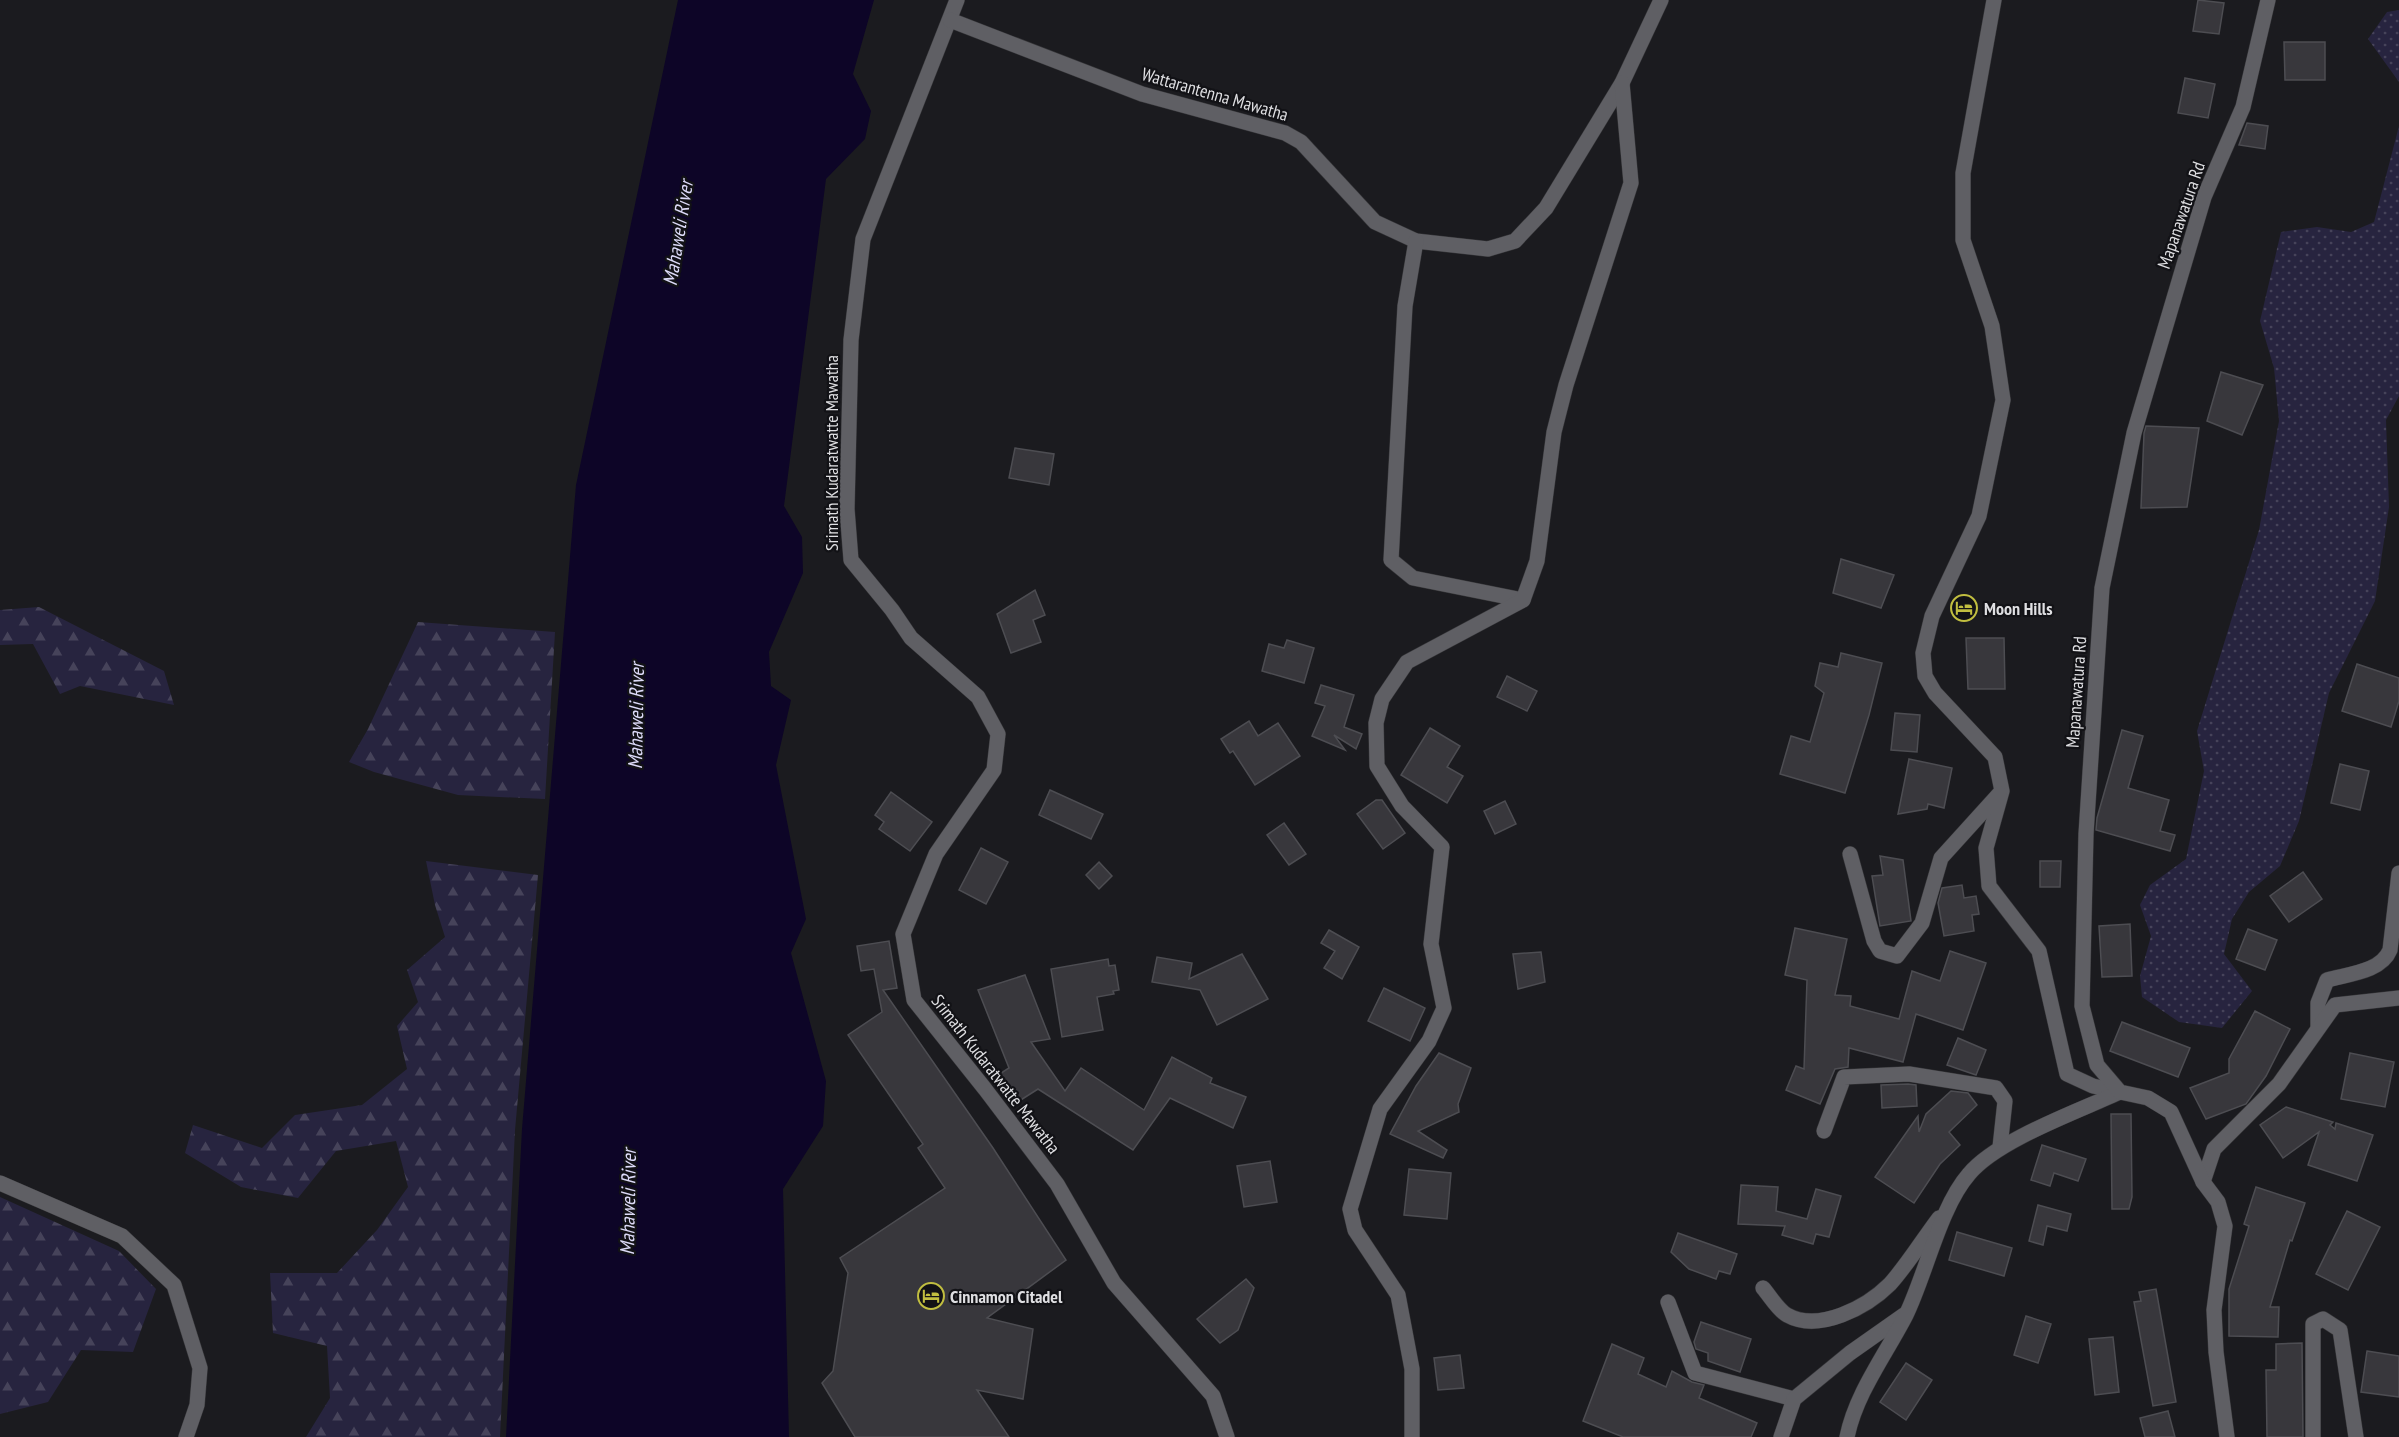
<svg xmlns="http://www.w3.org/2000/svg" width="2399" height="1437" font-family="'PT Sans Narrow',sans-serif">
  <defs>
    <pattern id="grass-dots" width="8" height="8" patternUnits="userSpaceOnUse" patternTransform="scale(1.5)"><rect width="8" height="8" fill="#27243f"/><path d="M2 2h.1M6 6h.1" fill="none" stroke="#46435a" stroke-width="1.8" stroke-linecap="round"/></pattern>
    <pattern id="forest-firs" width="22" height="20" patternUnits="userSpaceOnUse" patternTransform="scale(1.5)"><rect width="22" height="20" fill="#27243f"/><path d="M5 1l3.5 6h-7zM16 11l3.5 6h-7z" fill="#46435a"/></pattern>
  </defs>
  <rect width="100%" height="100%" fill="#1b1b1f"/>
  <g fill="url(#grass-dots)">
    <path d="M2399,10V82L2368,39L2387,12Z"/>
    <path d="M2399,126V396L2386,420L2389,507L2375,601L2329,693L2299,821L2280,866L2249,892L2232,919L2224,954L2252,991L2222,1028L2179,1022L2142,997L2140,976L2151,936L2140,905L2150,885L2186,859L2204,771L2197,731L2259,530L2279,421L2274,368L2260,321L2281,232L2317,227L2351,232L2374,222Z"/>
  </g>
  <g fill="url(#forest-firs)">
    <path d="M39,607L164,671L174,705L80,686L60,694L33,644L0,645V610Z"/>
    <path d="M418,622L555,632L545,799L458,795L374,772L349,762L368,729Z"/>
    <path d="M426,861L538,875L515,1130L500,1437H306L330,1398L327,1346L273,1333L270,1273H337L377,1230L408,1187L396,1141L336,1151L298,1198L241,1187L185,1153L193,1125L262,1148L295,1115L362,1105L407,1069L397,1026L418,1002L407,970L445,937L435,905Z"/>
    <path d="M0,1197L119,1251L156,1289L133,1352L81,1350L48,1402L0,1414Z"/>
  </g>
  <path fill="#0d0527" d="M678,0H874L853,74L871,111L865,139L826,179L784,506L802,537L803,573L769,652L771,686L791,700L776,765L806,919L791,953L826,1081L823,1126L783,1189L789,1437H506L522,1129L576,485Z"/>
  <g fill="#38373c" stroke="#4d4d52" stroke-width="1.5">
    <path d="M2198,0L2224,3L2219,34L2193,31Z"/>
    <path d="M2284,42H2325V80H2285Z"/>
    <path d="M2185,78L2215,84L2208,118L2178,113Z"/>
    <path d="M2247,123L2268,126L2265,149L2239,145Z"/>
    <path d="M2221,372L2263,385L2242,435L2207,421Z"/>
    <path d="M2146,426L2199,428L2187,507L2141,508L2144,433Z"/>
    <path d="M1015,448L1054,454L1049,485L1009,478Z"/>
    <path d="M1841,559L1894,575L1881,608L1833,593Z"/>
    <path d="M1035,590L1045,615L1033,620L1041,642L1011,653L997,614Z"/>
    <path d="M1966,638H2004L2005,689H1968Z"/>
    <path d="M1287,640L1314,648L1304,683L1262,671L1269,644L1284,648Z"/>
    <path d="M1841,653L1882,663L1869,715L1845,793L1780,774L1791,736L1810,742L1824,693L1815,686L1820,663L1838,667Z"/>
    <path d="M2357,664L2399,678V701L2391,727L2342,711Z"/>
    <path d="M1507,676L1537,691L1527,711L1497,697Z"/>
    <path d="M1321,685L1354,695L1344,727L1362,734L1356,749L1334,735L1345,750L1312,736L1325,706L1315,703Z"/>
    <path d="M1895,713L1920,715L1917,752L1891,750Z"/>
    <path d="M1249,721L1258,736L1278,723L1300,756L1255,785L1233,751L1230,753L1221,739Z"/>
    <path d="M1430,728L1460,746L1447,767L1463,776L1447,803L1401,775Z"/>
    <path d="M2122,730L2143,736L2128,788L2169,800L2160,831L2175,835L2170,851L2096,830L2097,818Z"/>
    <path d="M1909,759L1952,768L1944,808L1928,804L1927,809L1898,814Z"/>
    <path d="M2340,764L2369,771L2360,810L2331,803Z"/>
    <path d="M1050,790L1103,814L1091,839L1039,815Z"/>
    <path d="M891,792L932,822L910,851L879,829L884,822L875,815Z"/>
    <path d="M1376,800H1382L1405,833L1383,849L1357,814Z"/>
    <path d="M1505,801L1516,824L1495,834L1484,811Z"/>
    <path d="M1284,823L1306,854L1289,865L1267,835Z"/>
    <path d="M981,848L1008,862L986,904L959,890Z"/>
    <path d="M1880,856L1903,860L1911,921L1880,926L1872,876L1883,875Z"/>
    <path d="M2040,861H2061L2060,887H2040Z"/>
    <path d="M1099,862L1112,876L1099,889L1086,875Z"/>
    <path d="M2303,872L2322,899L2289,922L2270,896Z"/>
    <path d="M1962,885L1964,898L1976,896L1979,914L1972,915L1974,931L1944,936L1938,903L1942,888Z"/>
    <path d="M2130,924L2132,976L2102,977L2099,926Z"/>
    <path d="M1795,928L1847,939L1835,995L1851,996L1850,1006L1899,1019L1912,971L1940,981L1950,951L1986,963L1963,1030L1916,1014L1903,1062L1849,1048L1848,1067L1835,1069L1820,1104L1786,1090L1796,1066L1804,1069L1807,980L1785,975Z"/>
    <path d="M2248,929L2277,940L2265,970L2236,959Z"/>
    <path d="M1329,930L1359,947L1342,979L1324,968L1335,951L1321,943Z"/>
    <path d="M889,941L897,988L883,990L993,1148L1066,1260L987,1318L1033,1329L1023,1399L977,1390L1009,1437H855L822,1383L833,1371L848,1273L840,1258L945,1188L918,1148L923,1144L848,1035L882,1012L874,969L861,971L857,946Z"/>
    <path d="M1541,952L1545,982L1518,989L1513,954Z"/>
    <path d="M1242,954L1268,999L1217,1025L1200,990L1152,982L1157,957L1192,963L1189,979Z"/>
    <path d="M1108,959L1109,966L1115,965L1119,990L1113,991L1114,994L1097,997L1103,1030L1062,1037L1051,969Z"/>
    <path d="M1025,975L1050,1039L1031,1042L1065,1091L1081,1068L1144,1110L1172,1057L1212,1078L1210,1083L1246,1097L1233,1128L1170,1098L1133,1150L1038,1089L1016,1103L998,1075L1009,1068L978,990Z"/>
    <path d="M1384,988L1425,1008L1410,1041L1368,1021Z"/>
    <path d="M2255,1011L2290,1029L2266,1076L2246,1104L2206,1119L2190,1088L2229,1073V1059Z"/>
    <path d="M2122,1022L2190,1048L2178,1077L2110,1051Z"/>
    <path d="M1958,1038L1986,1050L1976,1075L1947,1065Z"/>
    <path d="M1439,1053L1471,1068L1458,1104L1459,1112L1418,1131L1447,1150L1443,1158L1390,1134L1416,1086Z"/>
    <path d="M2350,1053L2394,1062L2385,1107L2341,1099Z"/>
    <path d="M1908,1084L1916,1085L1917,1106L1882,1108L1881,1085Z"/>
    <path d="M1951,1091L1968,1093L1977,1105L1949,1132L1960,1145L1940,1164L1914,1203L1875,1177L1918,1116L1919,1132L1926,1114Z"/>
    <path d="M2286,1107L2333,1122L2330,1125L2335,1129L2336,1123L2373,1135L2357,1181L2308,1165L2319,1132L2283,1158L2260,1125Z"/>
    <path d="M2111,1114H2131L2132,1197L2129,1209H2112Z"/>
    <path d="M2042,1145L2086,1159L2078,1181L2054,1173L2050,1186L2031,1180Z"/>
    <path d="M1270,1161L1277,1202L1244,1207L1237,1166Z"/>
    <path d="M1409,1169L1451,1173L1447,1219L1404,1215Z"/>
    <path d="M1741,1185L1778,1187L1776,1211L1807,1219L1816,1189L1841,1196L1829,1237L1816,1234L1813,1244L1782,1235L1785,1226L1738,1224Z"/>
    <path d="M2256,1187L2305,1203L2292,1241L2290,1240L2270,1307H2279L2278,1337L2229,1336V1289L2249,1226L2244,1224Z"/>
    <path d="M2038,1205L2071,1214L2067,1231L2047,1226L2043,1245L2029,1241Z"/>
    <path d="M2347,1211L2380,1227L2348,1290L2316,1274Z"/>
    <path d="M1957,1232L2012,1248L2004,1276L1949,1260Z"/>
    <path d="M1678,1233L1737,1254L1730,1274L1719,1271L1716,1279L1689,1269L1671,1252Z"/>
    <path d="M1246,1279L1254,1288L1238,1330L1220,1343L1197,1319Z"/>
    <path d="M2156,1289L2176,1402L2153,1406L2134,1302L2141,1301L2139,1292Z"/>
    <path d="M2026,1316L2051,1324L2038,1363L2014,1355Z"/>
    <path d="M1701,1322L1751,1339L1740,1372L1708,1361V1353L1696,1349L1694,1342Z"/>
    <path d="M2113,1337L2119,1392L2095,1395L2089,1339Z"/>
    <path d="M2302,1343L2303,1437H2267L2266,1370H2276V1344Z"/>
    <path d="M1612,1344L1644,1358L1638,1374L1666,1387L1672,1371L1692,1382L1704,1385L1699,1398L1757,1423L1751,1437H1623L1583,1421Z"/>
    <path d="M2367,1351L2399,1356V1397L2361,1392Z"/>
    <path d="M1460,1355L1464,1388L1438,1390L1434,1358Z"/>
    <path d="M1906,1363L1932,1380L1906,1420L1880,1402Z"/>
    <path d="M2168,1411L2175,1437H2145L2140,1418Z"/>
  </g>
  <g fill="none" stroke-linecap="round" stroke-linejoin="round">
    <defs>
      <g id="minor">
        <path d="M957,0L863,239L851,340L847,509L851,560L892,610L911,638L978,697L998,734L994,770L936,854L903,934L914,1000L985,1089L1057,1184L1114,1283L1213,1396L1227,1437"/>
        <path d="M1994,0L1963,173V240L1992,326L2003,400L1979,516L1932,616L1923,653L1925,676L1935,693L1995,757L2002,791L1986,848L1989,886L2039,951L2067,1074L2093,1086L2120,1092"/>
        <path d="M950,20L1142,94L1285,133L1301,142L1375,222L1416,241L1488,249L1515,241L1546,208L1622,83L1661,0"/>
        <path d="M1416,241L1405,306L1391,560L1413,578L1523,600"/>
        <path d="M1850,854L1874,941L1880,951L1897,956L1922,923L1941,858L1999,794"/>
        <path d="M2318,1026V1003L2327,980C2348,974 2381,972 2390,950L2399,873"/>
        <path d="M1824,1131L1844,1077L1909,1074L1996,1088L2005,1101L2000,1147"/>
        <path d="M2203,1182L2214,1149L2279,1084L2335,1005L2399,998"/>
        <path d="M0,1183L122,1236L174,1285L200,1368L197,1405L186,1437"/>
        <path d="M1763,1288C1770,1296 1778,1310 1787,1315C1819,1333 1867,1307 1890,1284C1908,1264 1923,1239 1939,1218"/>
        <path d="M1668,1302L1695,1373L1794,1399"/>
        <path d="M1412,1437V1369L1398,1295L1355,1230L1350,1209L1380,1109L1429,1041L1444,1008L1431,944L1442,847L1402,806L1377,766L1376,723L1382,699L1407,662L1523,600L1537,561L1554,432L1566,385L1631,183L1622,83"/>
        <path d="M1781,1437L1794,1399L1850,1353L1904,1315"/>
        <path d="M1847,1437C1856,1393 1886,1354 1906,1315C1926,1274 1940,1207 1969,1174C1997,1140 2079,1111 2120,1092"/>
        <path d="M2227,1437L2216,1352L2214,1310L2225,1226L2218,1202L2203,1182L2171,1112L2148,1098L2120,1092L2097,1065L2082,1006L2086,834L2102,588L2134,433L2204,197L2243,107L2268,0"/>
        <path d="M2313,1437V1324L2323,1319L2340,1330L2356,1437"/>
      </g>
    </defs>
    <use href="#minor" stroke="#363639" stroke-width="16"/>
    <use href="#minor" stroke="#5f5f64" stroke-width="15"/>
  </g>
  <defs>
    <symbol id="hotel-ring" viewBox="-11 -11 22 22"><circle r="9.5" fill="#121216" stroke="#c1be40" stroke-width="1.5"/><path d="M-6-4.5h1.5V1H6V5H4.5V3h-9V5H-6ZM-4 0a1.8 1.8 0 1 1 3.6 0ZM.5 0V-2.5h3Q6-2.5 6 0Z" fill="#c1be40"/></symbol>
  </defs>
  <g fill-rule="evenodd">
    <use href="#hotel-ring" x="1949" y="593" width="30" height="30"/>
    <use href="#hotel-ring" x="916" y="1281" width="30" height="30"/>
  </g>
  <g text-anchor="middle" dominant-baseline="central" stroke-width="4.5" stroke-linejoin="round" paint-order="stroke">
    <g font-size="18" fill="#dfdfe2" stroke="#121216">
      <text transform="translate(1215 94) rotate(16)">Wattarantenna Mawatha</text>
      <text transform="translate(2181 215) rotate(-71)">Mapanawatura Rd</text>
      <text transform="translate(831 453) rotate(-90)">Srimath Kudaratwatte Mawatha</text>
      <text transform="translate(2076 692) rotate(-86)">Mapanawatura Rd</text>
      <text transform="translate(996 1074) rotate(52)">Srimath Kudaratwatte Mawatha</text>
    </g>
    <g font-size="18" font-weight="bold" fill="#dfdfe2" stroke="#121216" text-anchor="start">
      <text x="1984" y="608">Moon Hills</text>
      <text x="950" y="1296">Cinnamon Citadel</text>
    </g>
    <g font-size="20" font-style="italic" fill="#dcdaf7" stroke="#121216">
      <text transform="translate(678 233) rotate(-81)">Mahaweli River</text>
      <text transform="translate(636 716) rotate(-89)">Mahaweli River</text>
      <text transform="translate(628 1202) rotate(-89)">Mahaweli River</text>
    </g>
  </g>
</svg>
